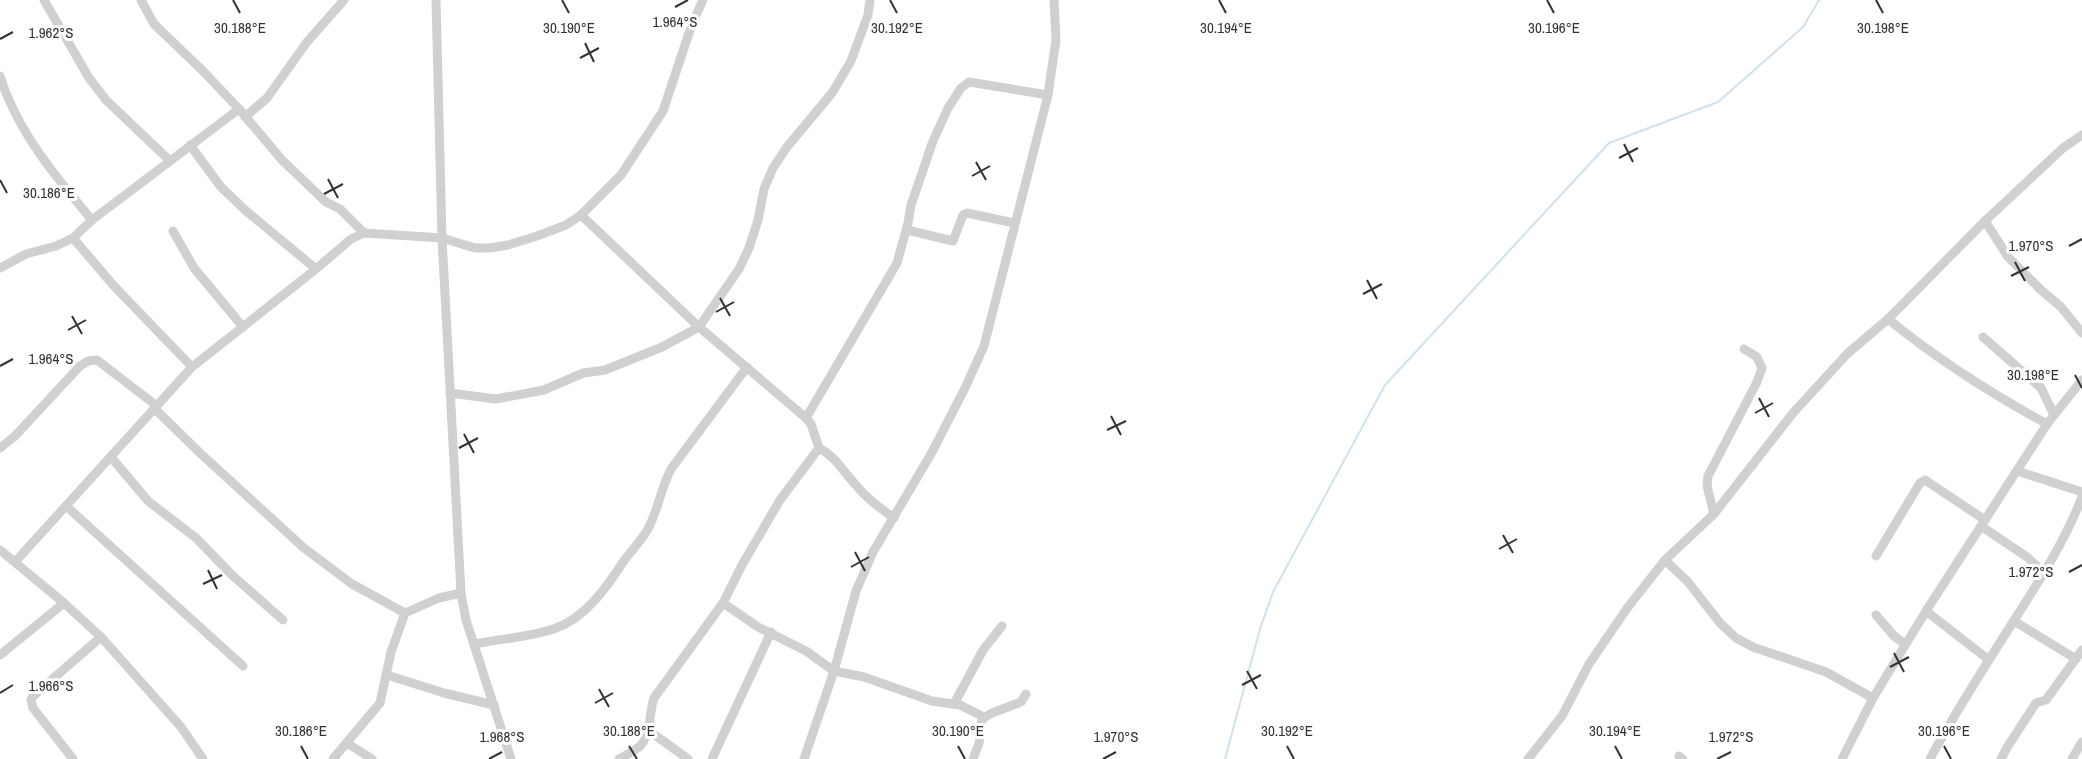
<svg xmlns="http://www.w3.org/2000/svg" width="2082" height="759" font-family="'Archivo Narrow',sans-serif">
  <rect width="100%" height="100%" fill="#fff"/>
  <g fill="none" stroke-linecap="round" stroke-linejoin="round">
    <path stroke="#cfe2ee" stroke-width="2" d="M1225,759L1260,629L1273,592L1385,385L1609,143L1718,102L1803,27L1819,0"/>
    <g stroke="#d0d0d0" stroke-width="9">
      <path d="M44,0L89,78L106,100L169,160"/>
      <path d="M141,0L154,24L203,71L239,109L282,160L326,202L340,209L364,233"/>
      <path d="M436,0L442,238L461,593L466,620L511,759"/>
      <path d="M0,76C17,131 55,176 92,220"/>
      <path d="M245,117L267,98L307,42L344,0"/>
      <path d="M190,145L221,187L245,210L316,269"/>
      <path d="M581,215L699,327L806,418L811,424L819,448C835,456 843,471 855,484C866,498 880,508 894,518"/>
      <path d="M1985,221L2008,257L2040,289L2061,307L2082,333"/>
      <path d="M907,230L953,241L963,215L967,213L1014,223"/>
      <path d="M173,231L194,268L243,327"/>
      <path d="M73,238L114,286L192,367"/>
      <path d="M0,268L26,254L56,246L73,238L92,220L239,109"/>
      <path d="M1888,319C1937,359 1992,394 2047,424"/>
      <path d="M1983,337L2041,388L2054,415"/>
      <path d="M450,393L496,399L544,390L583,373L605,370L662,347L699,327L739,269L749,248L758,220L764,189L773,168L787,147L832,93L851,61L868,15L870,0"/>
      <path d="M155,409L201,454L304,548L352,584L405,613"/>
      <path d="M806,418L897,263L908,223L911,205L933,141L948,108L961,88L969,82L1048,95"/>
      <path d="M0,448L15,436L80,366L88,361L97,360L157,406"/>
      <path d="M111,457L148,501L196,538L232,575L283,620"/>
      <path d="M2017,471L2082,492"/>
      <path d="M66,506L243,666"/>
      <path d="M1714,514L1707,486L1708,476L1757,382L1762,368L1757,357L1744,349"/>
      <path d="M1981,526L2027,557L2044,573"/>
      <path d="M0,550L64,603L101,637L181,727L203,759"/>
      <path d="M1876,556L1920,483L1925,480L1985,520"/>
      <path d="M1665,560L1688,582L1720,623L1736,638L1753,647L1826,672L1873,698"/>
      <path d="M15,562L192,367L316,269L351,239L364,233L442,238L475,248H490L508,245L537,236L566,225L581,215L621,175L663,111L692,24L703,0"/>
      <path d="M723,603L758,627L806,651L834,671L864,677L932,701L960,705L984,717"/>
      <path d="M1926,611L1989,660"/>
      <path d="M1876,615L1894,636L1905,644"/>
      <path d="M2014,621L2076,659"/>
      <path d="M474,644C499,639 532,637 556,628C585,618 607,587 623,562C631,551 641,541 648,529C658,510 661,488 671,469L747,367"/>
      <path d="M0,655L64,603"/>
      <path d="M387,675L444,693L494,705"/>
      <path d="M954,704L983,650L1002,626"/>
      <path d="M648,730L688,759"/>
      <path d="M347,743L372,759"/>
      <path d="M1679,756L1683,759"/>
      <path d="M73,759L33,708L31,700L33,696L101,637"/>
      <path d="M333,759L380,703L391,652L405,613L439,598L461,593"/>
      <path d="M619,759C626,755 635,751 640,746C651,735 649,712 654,698L723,603L742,565L780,500L819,448"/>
      <path d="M712,759L771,632"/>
      <path d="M804,759L834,671L856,591L873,552L931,454L965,388L984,346L1048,95L1056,40L1054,0"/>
      <path d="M973,759L979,743L982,719L992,713L1021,702L1026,694"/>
      <path d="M1528,759L1562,716L1589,664L1628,607L1665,560L1714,514L1793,413L1847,354L1888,319L1985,221L2063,148L2082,135"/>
      <path d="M1842,759L1873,698L1926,611L2047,424L2082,380"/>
      <path d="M1930,759C1953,716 1980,674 2006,633C2034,589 2063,546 2082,497"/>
      <path d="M2001,759L2008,746L2036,703L2046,700L2082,650"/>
      <path d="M2072,759L2082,742"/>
    </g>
  </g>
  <path fill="none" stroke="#333" stroke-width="2" d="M233,0L240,13M562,0L569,13M890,0L897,13M1219,0L1226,13M1547,0L1554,13M1876,0L1883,13M675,7L688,0M0,39L13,32M585,43L594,62M580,58L599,48M1624,144L1633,162M1619,158L1638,148M976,162L986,180M972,176L990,166M328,179L338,198M0,180L7,193M324,194L343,184M2069,246L2082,239M2015,262L2025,281M2011,276L2029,267M1367,280L1377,299M1363,294L1382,284M720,298L730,316M716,312L734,302M72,316L82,334M68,330L86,320M0,366L13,359M2075,375L2082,388M1759,398L1769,417M1755,413L1773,403M1111,416L1121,435M1107,430L1126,421M464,434L474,453M459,448L478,438M1503,535L1513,553M1499,549L1517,539M855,552L865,571M851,567L869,557M208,570L217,589M2069,572L2082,565M203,584L222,575M1894,653L1904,672M1890,667L1909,657M1247,671L1257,689M1242,685L1261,675M599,689L609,707M0,693L13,685M595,703L613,693M301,746L308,759M629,746L637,759M958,746L965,759M1287,746L1294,759M1615,746L1622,759M1944,746L1951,759M489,759L502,752M1103,759L1116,752M1717,759L1731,752"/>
  <g font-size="15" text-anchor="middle" fill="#333" stroke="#fff" stroke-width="6" stroke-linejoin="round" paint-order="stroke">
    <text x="675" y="27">1.964°S</text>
    <text x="240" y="33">30.188°E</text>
    <text x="569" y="33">30.190°E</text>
    <text x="897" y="33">30.192°E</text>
    <text x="1226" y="33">30.194°E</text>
    <text x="1554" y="33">30.196°E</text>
    <text x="1883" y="33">30.198°E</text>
    <text x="51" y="38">1.962°S</text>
    <text x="49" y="198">30.186°E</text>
    <text x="2031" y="251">1.970°S</text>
    <text x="51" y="364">1.964°S</text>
    <text x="2033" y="380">30.198°E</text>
    <text x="2031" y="577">1.972°S</text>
    <text x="51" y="691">1.966°S</text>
    <text x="301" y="736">30.186°E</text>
    <text x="629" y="736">30.188°E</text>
    <text x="958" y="736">30.190°E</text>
    <text x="1287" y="736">30.192°E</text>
    <text x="1615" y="736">30.194°E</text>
    <text x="1944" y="736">30.196°E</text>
    <text x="502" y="742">1.968°S</text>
    <text x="1116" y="742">1.970°S</text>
    <text x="1731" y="742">1.972°S</text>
  </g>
</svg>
